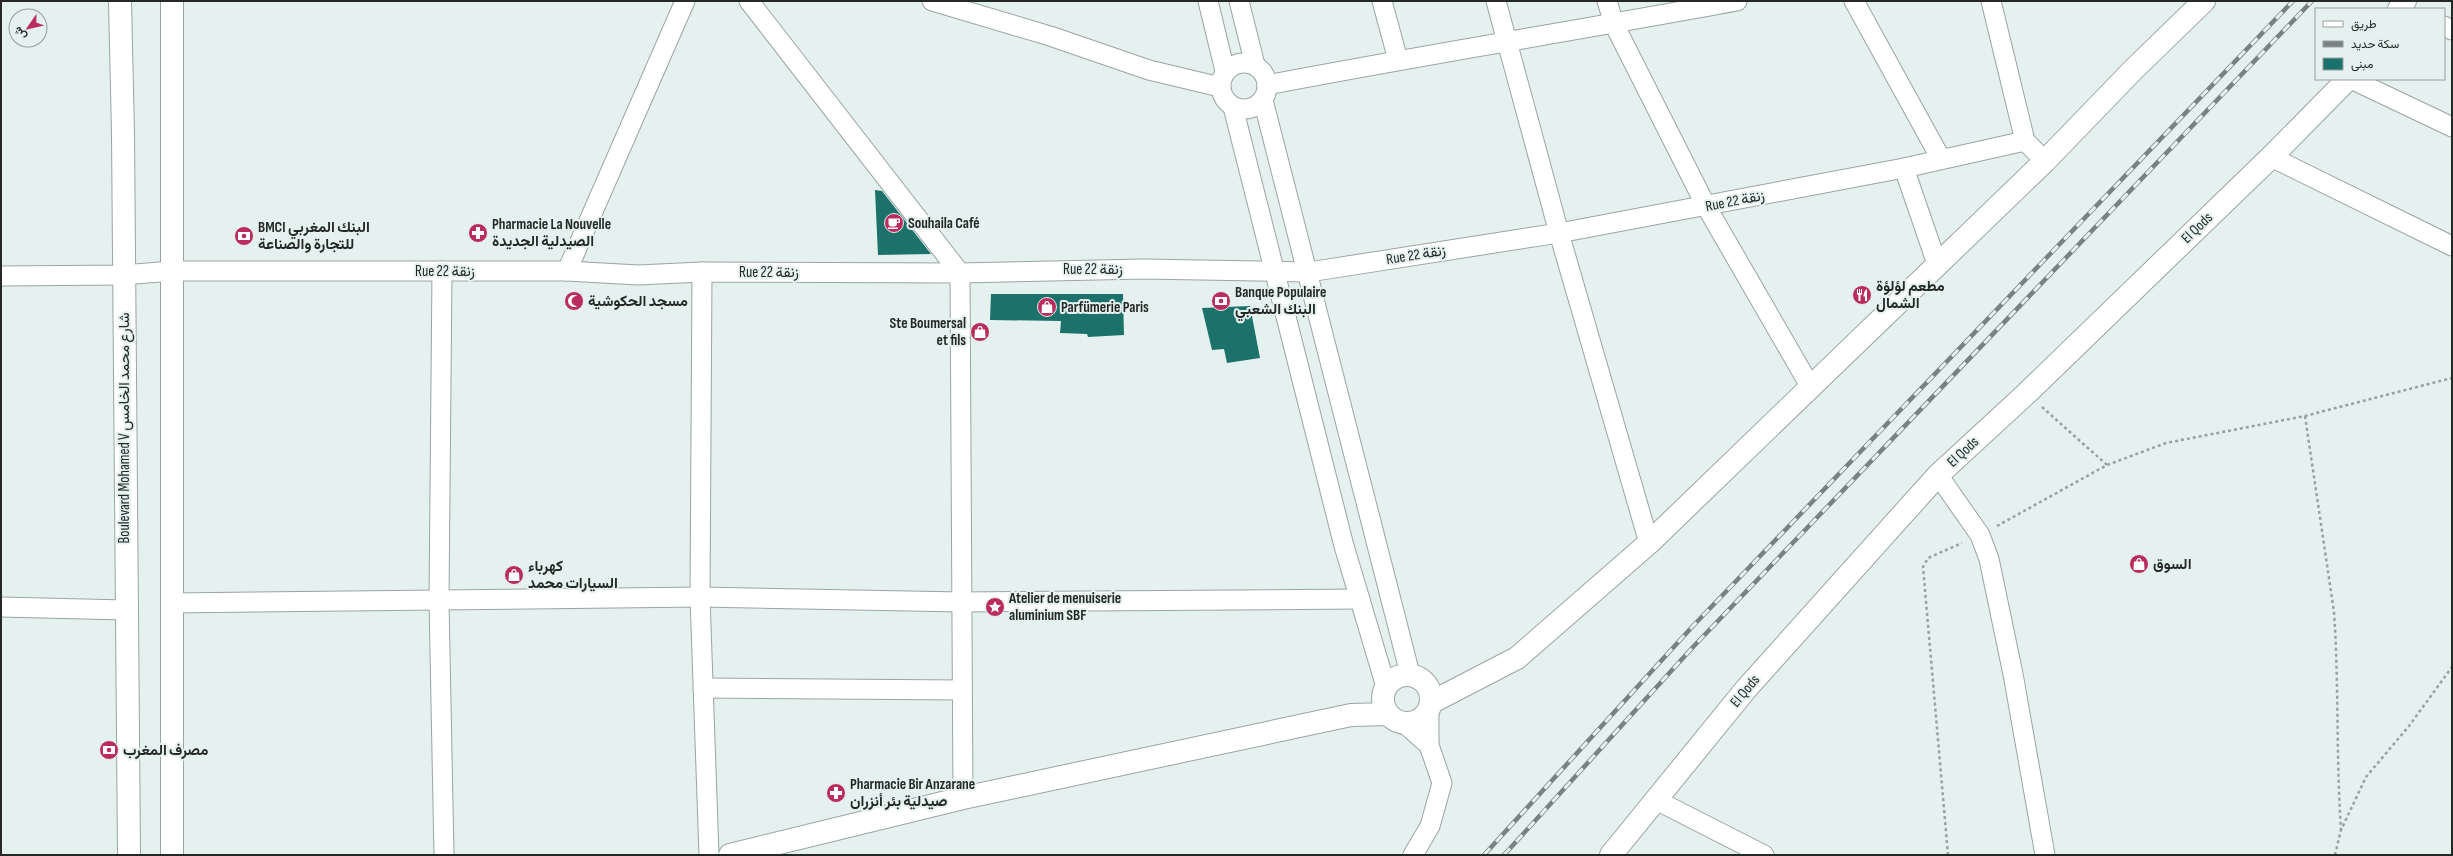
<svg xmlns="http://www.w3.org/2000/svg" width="2453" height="856" font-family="'Sofia Sans Condensed',Vazirmatn,sans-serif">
  <rect width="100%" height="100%" fill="#e4f1ef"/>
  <g fill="#1c726a">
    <path d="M875,190L882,191L931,254L878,255Z"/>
    <path d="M991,294H1123L1124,335L1088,337L1087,334L1060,333L1061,321L990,320Z"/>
    <path d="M1250,306L1260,358L1227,363L1224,349L1212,350L1202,308Z"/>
  </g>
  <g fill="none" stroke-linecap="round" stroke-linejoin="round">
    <defs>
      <g id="street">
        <path d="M749,1L960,273L963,798"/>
        <path d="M932,1L1050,36L1149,70L1220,87"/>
        <path d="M1208,1L1225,71"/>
        <path d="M1239,1L1255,65"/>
        <path d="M1382,1L1398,60"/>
        <path d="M1496,1L1559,233L1649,543"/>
        <path d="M1607,1L1614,24L1706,206L1810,386"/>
        <path d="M1854,1L1941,159"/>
        <path d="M1991,1L2025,141L2045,161"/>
        <path d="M2444,26L2452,30"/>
        <circle cx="1244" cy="86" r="23"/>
        <path d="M2351,79L2452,127"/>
        <path d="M1267,85C1423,55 1580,30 1737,1"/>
        <path d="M1263,100L1410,674"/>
        <path d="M1233,107L1344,546L1386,687"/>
        <path d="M2271,157L2452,246"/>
        <path d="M1904,168L2025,141"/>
        <path d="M442,271L439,601L444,855"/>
        <path d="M567,271L685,1"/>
        <path d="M702,272L700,597L709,855"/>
        <path d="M1,276L123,275L172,271H567L638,275L702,272L960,273L1143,269L1309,272L1559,233L1904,168L1937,264"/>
        <path d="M1938,475L1980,535L1989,559L2013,674L2045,855"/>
        <path d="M172,603L700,597L962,602L1360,599"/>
        <path d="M1,607L126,610"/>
        <path d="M703,688L961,690"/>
        <path d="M1404,723L1429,745V711"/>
        <path d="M1656,800L1764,855"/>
        <path d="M1413,855L1430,826L1442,783L1429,745"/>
      </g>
      <g id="secondary">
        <path d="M2399,9L2405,1"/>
        <path d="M1611,855L1746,689L1938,475L2027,393L2271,157L2348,79"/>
      </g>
      <g id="primary">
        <path d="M120,1L123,134L129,855"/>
        <path d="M172,1V855"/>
        <circle cx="1407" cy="699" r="24"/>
        <path d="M1432,702L1517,658L1649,543L2045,161L2133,70L2204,1"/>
        <path d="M730,855L963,798L1351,715L1388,714"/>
      </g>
    </defs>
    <use href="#street" stroke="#99a5a3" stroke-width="21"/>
    <use href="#secondary" stroke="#99a5a3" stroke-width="24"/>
    <use href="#primary" stroke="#99a5a3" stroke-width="24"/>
    <g stroke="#97a1a0" stroke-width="2.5" stroke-dasharray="3 3" stroke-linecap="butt">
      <path d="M2042,407L2107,465"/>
      <path d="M2305,416L2334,612C2339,684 2336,757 2341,830"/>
      <path d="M1997,526L2107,465L2166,443L2305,416L2452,378"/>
      <path d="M1948,855L1923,567L1928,558L1962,543"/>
      <path d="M2335,855L2341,830L2366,777L2409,726L2452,667"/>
    </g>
    <use href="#street" stroke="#fff" stroke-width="19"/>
    <use href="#secondary" stroke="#fff" stroke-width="22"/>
    <use href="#primary" stroke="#fff" stroke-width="22"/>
    <defs>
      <g id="rail">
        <path d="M1484,855L1692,627L2293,1"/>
        <path d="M1504,855L1693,647L2312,1"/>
      </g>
    </defs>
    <use href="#rail" stroke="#7a8281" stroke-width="4.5"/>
    <use href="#rail" stroke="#e4f1ef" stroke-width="3" stroke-dasharray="9" stroke-linecap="butt"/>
  </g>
  <defs>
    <symbol id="cafe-disc" viewBox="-11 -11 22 22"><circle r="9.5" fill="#ba2c5d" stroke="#e4f1ef"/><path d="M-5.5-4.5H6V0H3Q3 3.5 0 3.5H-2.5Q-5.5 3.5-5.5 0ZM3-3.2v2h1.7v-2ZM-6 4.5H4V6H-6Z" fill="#fff"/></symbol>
    <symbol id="pharmacy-disc" viewBox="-11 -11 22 22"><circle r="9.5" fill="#ba2c5d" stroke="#e4f1ef"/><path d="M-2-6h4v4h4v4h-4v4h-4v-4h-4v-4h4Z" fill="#fff"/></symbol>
    <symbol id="bank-disc" viewBox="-11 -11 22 22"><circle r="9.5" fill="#ba2c5d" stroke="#e4f1ef"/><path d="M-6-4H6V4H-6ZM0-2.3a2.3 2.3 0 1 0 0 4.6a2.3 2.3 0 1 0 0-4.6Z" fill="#fff"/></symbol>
    <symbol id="restaurant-disc" viewBox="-11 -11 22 22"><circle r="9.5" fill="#ba2c5d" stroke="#e4f1ef"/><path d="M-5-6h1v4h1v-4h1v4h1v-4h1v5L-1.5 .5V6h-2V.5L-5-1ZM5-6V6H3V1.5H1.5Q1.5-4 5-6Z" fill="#fff"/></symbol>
    <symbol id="mosque-disc" viewBox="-11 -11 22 22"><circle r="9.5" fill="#ba2c5d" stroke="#e4f1ef"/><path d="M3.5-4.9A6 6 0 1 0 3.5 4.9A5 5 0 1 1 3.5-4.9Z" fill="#fff"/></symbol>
    <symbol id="shop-disc" viewBox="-11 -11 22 22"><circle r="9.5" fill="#ba2c5d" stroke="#e4f1ef"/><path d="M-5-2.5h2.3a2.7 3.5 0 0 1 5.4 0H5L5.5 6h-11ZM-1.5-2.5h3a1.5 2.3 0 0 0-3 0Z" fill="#fff"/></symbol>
    <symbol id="sight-disc" viewBox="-11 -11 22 22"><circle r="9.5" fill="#ba2c5d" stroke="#e4f1ef"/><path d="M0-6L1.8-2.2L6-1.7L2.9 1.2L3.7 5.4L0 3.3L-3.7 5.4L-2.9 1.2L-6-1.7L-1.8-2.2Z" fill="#fff"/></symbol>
  </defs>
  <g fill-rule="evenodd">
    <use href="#cafe-disc" x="883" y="212" width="22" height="22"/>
    <use href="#pharmacy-disc" x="467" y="222" width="22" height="22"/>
    <use href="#bank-disc" x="233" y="225" width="22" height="22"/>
    <use href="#restaurant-disc" x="1851" y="284" width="22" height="22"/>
    <use href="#mosque-disc" x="563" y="290" width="22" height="22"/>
    <use href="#bank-disc" x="1210" y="290" width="22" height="22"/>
    <use href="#shop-disc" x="1036" y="296" width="22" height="22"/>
    <use href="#shop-disc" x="969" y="321" width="22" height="22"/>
    <use href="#shop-disc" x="2128" y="553" width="22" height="22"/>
    <use href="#shop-disc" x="503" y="564" width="22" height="22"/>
    <use href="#sight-disc" x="984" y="596" width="22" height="22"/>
    <use href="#bank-disc" x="98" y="739" width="22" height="22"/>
    <use href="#pharmacy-disc" x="825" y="782" width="22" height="22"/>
  </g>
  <g text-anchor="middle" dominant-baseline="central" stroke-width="4" stroke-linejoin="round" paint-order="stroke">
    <g font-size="15" fill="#242928" stroke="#e4f1ef">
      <text transform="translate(1735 201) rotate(-11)">Rue 22 زنقة</text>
      <text transform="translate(2197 228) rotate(-44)">El Qods</text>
      <text transform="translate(1416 255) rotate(-9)">Rue 22 زنقة</text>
      <text x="1093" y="269">Rue 22 زنقة</text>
      <text x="445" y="271">Rue 22 زنقة</text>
      <text x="769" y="272">Rue 22 زنقة</text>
      <text transform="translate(124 428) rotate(-90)">Boulevard Mohamed V شارع محمد الخامس</text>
      <text transform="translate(1963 452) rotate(-43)">El Qods</text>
      <text transform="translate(1745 691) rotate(-50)">El Qods</text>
    </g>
    <g font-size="15" font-weight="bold" fill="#242928" stroke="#e4f1ef" text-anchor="start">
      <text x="908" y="223">Souhaila Café</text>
      <text x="492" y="224">Pharmacie La Nouvelle<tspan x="492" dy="17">الصيدلية الجديدة</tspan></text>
      <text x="258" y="227">BMCI البنك المغربي<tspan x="258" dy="17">للتجارة والصناعة</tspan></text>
      <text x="1876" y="286">مطعم لؤلؤة<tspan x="1876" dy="17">الشمال</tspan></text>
      <text x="1235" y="292">Banque Populaire<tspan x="1235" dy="17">البنك الشعبي</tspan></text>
      <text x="588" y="301">مسجد الحكوشية</text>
      <text x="1061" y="307">Parfümerie Paris</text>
      <text x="966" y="323" text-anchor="end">Ste Boumersal<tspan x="966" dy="17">et fils</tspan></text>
      <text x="2153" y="564">السوق</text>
      <text x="528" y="566">كهرباء<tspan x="528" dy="17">السيارات محمد</tspan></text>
      <text x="1009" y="598">Atelier de menuiserie<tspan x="1009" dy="17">aluminium SBF</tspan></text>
      <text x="123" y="750">مصرف المغرب</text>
      <text x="850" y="784">Pharmacie Bir Anzarane<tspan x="850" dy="17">صيدلية بئر أنزران</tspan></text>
    </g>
  </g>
  <rect width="2453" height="856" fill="none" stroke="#242928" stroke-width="4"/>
  <rect x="2315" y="8" width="130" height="72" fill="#e4f1ef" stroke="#97a19f"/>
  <rect x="2323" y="21" width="20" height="6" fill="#ffffff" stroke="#97a19f"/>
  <text x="2351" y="28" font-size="12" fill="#242928">طريق</text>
  <rect x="2323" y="41" width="20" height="6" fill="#7a8281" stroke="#97a19f"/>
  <text x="2351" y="48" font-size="12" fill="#242928">سكة حديد</text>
  <rect x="2323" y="58" width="20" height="12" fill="#1c726a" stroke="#97a19f"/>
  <text x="2351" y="68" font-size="12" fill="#242928">مبنى</text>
  <g transform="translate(28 28) rotate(236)"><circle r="19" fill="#e4f1ef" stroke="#97a19f"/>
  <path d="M0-3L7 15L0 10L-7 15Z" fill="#ba2c5d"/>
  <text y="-6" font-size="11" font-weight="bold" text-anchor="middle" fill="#242928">ش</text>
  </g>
</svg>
